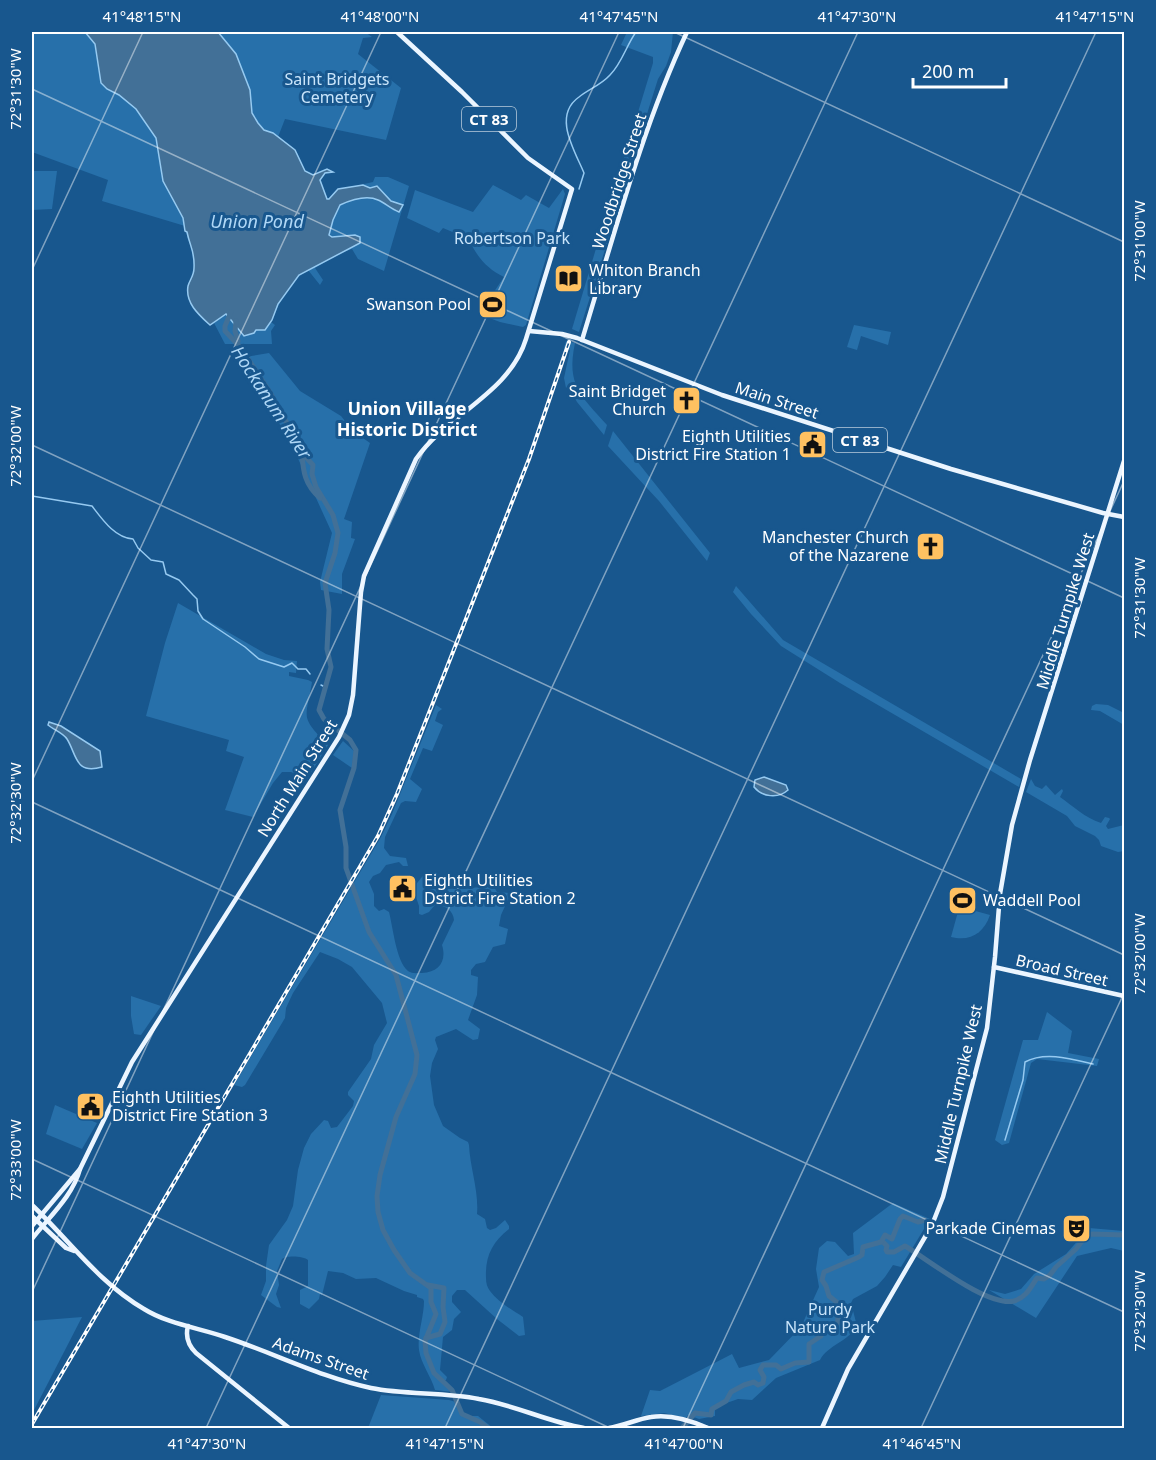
<svg xmlns="http://www.w3.org/2000/svg" width="1156" height="1460" font-family="'Noto Sans',sans-serif">
  <rect width="100%" height="100%" fill="#18578e"/>
  <g fill="#2770aa">
    <path d="M32,32H365L372,37L363,38L358,54L401,88L386,140L285,119L278,137L297,153L305,171L313,175L327,169L333,172L325,173L320,180L322,190L328,199L337,190L373,182L375,177H388L409,186L384,271L358,259L352,249L340,253L315,268L323,280L320,285L308,270C288,282 280,302 271,322L275,325L271,331L272,344H225L214,323L211,325C199,317 185,302 188,286C190,279 194,276 194,269C194,253 190,246 186,232L185,231V226L102,201L108,180L32,152Z"/>
    <path d="M627,32H673L671,52L666,66L658,79L617,209L609,207L653,63V57L621,45Z"/>
    <path d="M32,171H57L52,209L32,210Z"/>
    <path d="M493,185L521,200L526,195L549,208L563,189L565,194L526,325L523,327L500,322L479,314L504,277C487,269 476,256 469,239L443,228L439,233L407,218L415,190L473,212Z"/>
    <path d="M608,214L614,216L615,218L579,332L572,329L606,215Z"/>
    <path d="M854,325L891,332L888,345L861,336L857,350L847,347Z"/>
    <path d="M566,341L575,343C566,385 581,396 607,425L604,435L577,402L568,386L566,388L564,378L570,350L564,348Z"/>
    <path d="M269,353L300,391L341,416L353,431L370,443L344,519L352,522L351,538L355,539L342,574V594L321,590L320,582L332,533L290,441L239,358Z"/>
    <path d="M613,431L710,553L707,561L659,501L608,446Z"/>
    <path d="M736,586L783,640L1021,779L1019,787L840,683L781,646L751,614L733,592Z"/>
    <path d="M178,603L266,654L284,660L297,661L296,673L289,672V676L308,680L312,682C306,720 299,715 328,745L307,779L291,772H282L273,783L253,817L225,810L244,757L226,751L229,740L146,716L165,643Z"/>
    <path d="M1096,704L1108,705L1124,713V725L1100,711L1091,710L1092,706Z"/>
    <path d="M436,705L442,709L438,712L435,721L443,725L432,751L423,748L410,779L422,789L416,802L405,801L401,803L385,837L384,848L390,856L406,858L408,866H403L399,862L386,865L380,873L373,876L369,882L374,894V906L379,911L384,909L389,912C393,927 396,961 408,971C412,974 417,973 422,973C439,972 447,961 442,945L454,920C453,910 444,904 434,906L429,912L422,915L419,914V906L413,888L426,872C437,869 443,878 450,884C454,886 475,889 479,887C484,885 488,878 493,875L495,877L494,887L497,892L511,893L501,915L499,926L508,929L505,944L493,947L485,962L476,964L471,970V975L478,977L477,995L468,1020L480,1029L478,1039L473,1040L456,1029L436,1037L435,1040L438,1049L432,1063L430,1076L434,1105L443,1126L460,1138L468,1142L469,1145C470,1168 479,1191 477,1214L485,1219L487,1228L490,1230L496,1228L505,1220L509,1226V1229C492,1242 485,1257 486,1278C486,1283 487,1287 490,1291C498,1302 512,1310 523,1317L525,1335L519,1336L497,1319L465,1290H457L452,1296V1302L461,1312L454,1319L452,1330L443,1337L440,1370L447,1377L446,1380L443,1381L453,1392L435,1390C431,1376 421,1364 419,1350C417,1334 424,1317 424,1301L423,1299L417,1297V1295L404,1291L376,1278L356,1279L343,1273L328,1271L322,1295L320,1294L319,1299L309,1309L300,1304V1290L308,1286V1260C304,1256 286,1255 282,1259L277,1271L279,1285L276,1294L281,1308L277,1307L261,1295L266,1281V1266L269,1245L287,1220L293,1206L298,1170L304,1148L311,1134L324,1120L328,1121L331,1128L337,1127L353,1106L354,1101L348,1095V1092L371,1059L374,1045L387,1023L382,1003L352,967L338,959L320,952L293,993L286,1008L285,1018L245,1085L242,1087L234,1085L381,837L392,814Z"/>
    <path d="M343,741L354,751L352,768L333,755Z"/>
    <path d="M1031,779L1035,786L1042,789L1046,785L1055,795L1062,789L1063,791L1060,797C1073,806 1085,818 1101,823L1105,817L1109,818L1110,819L1106,826L1108,829L1124,825V851L1118,852L1101,846L1099,840L1095,836L1075,826L1067,816L1026,792Z"/>
    <path d="M961,907L990,915C984,933 970,942 951,937L959,908Z"/>
    <path d="M131,996L161,1006L141,1035L134,1034L131,1016Z"/>
    <path d="M1047,1012L1072,1031L1068,1053L1099,1059L1097,1066L1037,1059L1031,1063L1009,1143L1002,1145L995,1140L1023,1040H1038Z"/>
    <path d="M55,1105L97,1123L82,1149L46,1134Z"/>
    <path d="M893,1203L930,1219L901,1267L893,1265L885,1277L877,1286L853,1299L851,1303L857,1326C849,1341 828,1345 820,1360L776,1378L752,1400L738,1399L715,1407V1416L699,1419L688,1415L686,1418L664,1413L641,1416L650,1390L660,1391L732,1354L739,1368L769,1360L801,1327L819,1287L816,1269L819,1248L827,1241L835,1242L848,1256L854,1254L853,1233Z"/>
    <path d="M1089,1228L1124,1231V1251L1111,1248L1077,1256L1036,1318L989,1290L1005,1294L1021,1289L1034,1274L1066,1254Z"/>
    <path d="M82,1317L32,1414V1321Z"/>
    <path d="M381,1395L449,1400L456,1402L465,1416H478L493,1428H368Z"/>
  </g>
  <g fill="#427097" stroke="#96caf1" stroke-width="1.5">
    <path d="M85,32H218L236,54L250,90L252,113L258,123L264,130L273,133L295,150L305,171L313,175L327,169L333,172L325,173L320,180L327,199H329L338,189L363,185L370,188L377,186L391,201L403,205L399,212C391,209 385,203 378,200C367,195 351,200 340,205L333,220L329,235L332,237L355,235L360,237V243L299,275L278,304L272,320L265,330H256L254,333L244,336L226,314L210,325C199,315 185,303 188,286C190,279 194,276 194,268C195,251 190,247 187,232L185,231L183,218L163,181L156,138L136,109L119,95L107,89L101,83L95,44Z"/>
    <path d="M49,722L61,726L100,751L102,767C75,775 77,755 67,739C63,733 54,730 48,725Z"/>
    <path d="M764,777L786,785L788,790C778,799 762,797 754,787L755,780Z"/>
  </g>
  <g fill="none" stroke-linecap="round" stroke-linejoin="round">
    <g stroke="#96caf1" stroke-width="1.5">
      <path d="M579,189L584,173C575,151 552,116 579,97C589,89 601,85 610,75C622,63 626,46 636,32"/>
      <path d="M32,496L92,506C102,519 115,538 133,539L138,548L151,560L163,562L166,574L179,580L193,595L197,599L198,611L203,619L245,647L259,659L284,667L292,663L298,669H306L310,674"/>
      <path d="M321,685L325,687"/>
      <path d="M1005,1140L1023,1080L1025,1062C1045,1051 1072,1059 1093,1064"/>
    </g>
    <g stroke="#427097" stroke-width="5">
      <path d="M231,312L225,326V331L241,348L271,394L282,416L295,434L303,454L313,465L312,474L316,487L333,515L338,533L335,553L325,583L329,610L327,649L331,667L319,710L324,719L350,740L356,750L354,768L340,810L346,847V868L369,932L396,975L417,1055L415,1074L396,1117L380,1175L377,1196L378,1212L383,1230L394,1250L410,1273L431,1288V1302L436,1314L425,1341L426,1353L434,1373L452,1390L462,1414L480,1422L488,1428"/>
      <path d="M236,321L235,331L238,341"/>
      <path d="M302,453C303,472 305,485 320,498"/>
      <path d="M882,1241L887,1246L886,1250L887,1252H894L905,1246C929,1260 987,1307 1014,1301C1027,1297 1030,1288 1037,1278L1044,1279L1050,1275L1056,1267L1076,1249L1086,1236L1092,1234L1124,1235"/>
      <path d="M426,1338L440,1334L445,1322L443,1307L444,1288L428,1285"/>
      <path d="M682,1428L695,1413L711,1415L712,1409L726,1401L731,1392L744,1385L754,1382L758,1385L763,1383L764,1377L760,1370L763,1365H776L781,1369L795,1363L809,1362V1344L821,1336L819,1328L823,1326L833,1329C842,1322 835,1313 839,1304L829,1296L826,1286L822,1280L824,1272L859,1257L862,1255L863,1247L881,1242L885,1235L892,1239L900,1219L903,1216L918,1222L925,1220"/>
    </g>
    <g stroke="#ebf5ff" stroke-width="4.5">
      <path d="M529,331L562,334L577,338L722,395L951,469L1103,513L1124,517"/>
      <path d="M582,340C614,236 641,130 687,32"/>
      <path d="M994,967L1124,996"/>
      <path d="M32,1205C69,1240 99,1283 144,1309C168,1324 199,1328 225,1337C274,1353 320,1377 371,1388C406,1395 444,1392 479,1399C515,1405 548,1422 584,1428"/>
      <path d="M32,1216L66,1248L74,1251"/>
      <path d="M32,1226L80,1169L132,1062L339,737L349,715L353,695L361,592L364,576L416,459C447,414 509,394 526,339L572,189L528,158L462,92L397,32"/>
      <path d="M32,1239C48,1218 73,1196 80,1169"/>
      <path d="M188,1326C185,1337 188,1345 196,1353L289,1428"/>
      <path d="M609,1428C623,1426 637,1419 651,1417C669,1414 692,1421 708,1428"/>
      <path d="M822,1428L848,1369L932,1225L943,1197L987,1028L995,957L1000,894L1012,825L1030,760L1124,461"/>
    </g>
    <defs>
      <path id="rail" d="M32,1424L378,836L397,794L529,459L569,342"/>
    </defs>
    <use href="#rail" stroke="#fff" stroke-width="4"/>
    <use href="#rail" stroke="#18578e" stroke-width="1.5" stroke-dasharray="4.5" stroke-linecap="butt"/>
  </g>
  <path fill="none" stroke="#fff" stroke-width="1.5" stroke-opacity="0.45" d="M674,32L1124,242M32,89L1124,598M32,270L143,32M32,445L1124,955M32,781L381,32M32,802L1124,1312M32,1159L610,1428M32,1292L619,32M206,1428L858,32M445,1428L1096,32M683,1428L1124,481M921,1428L1124,993"/>
  <defs>
    <symbol id="library-square" viewBox="-11 -11 22 22"><rect x="-9" y="-9" width="18" height="18" rx="4" fill="#ffc161" stroke="#18578e"/><path d="M-6-4Q-3-5.5-.7-3.5V5Q-3 3-6 4ZM6-4Q3-5.5 .7-3.5V5Q3 3 6 4Z" fill="#111"/></symbol>
    <symbol id="stadium-square" viewBox="-11 -11 22 22"><rect x="-9" y="-9" width="18" height="18" rx="4" fill="#ffc161" stroke="#18578e"/><path d="M0-5a6.5 5 0 1 0 0 10a6.5 5 0 1 0 0-10ZM-3.5-1.8h7v3.6h-7Z" fill="#111"/></symbol>
    <symbol id="church-square" viewBox="-11 -11 22 22"><rect x="-9" y="-9" width="18" height="18" rx="4" fill="#ffc161" stroke="#18578e"/><path d="M-1.2-6h2.4v3.5h3.3v2.4h-3.3V6h-2.4V-.1h-3.3v-2.4h3.3Z" fill="#111"/></symbol>
    <symbol id="civic-square" viewBox="-11 -11 22 22"><rect x="-9" y="-9" width="18" height="18" rx="4" fill="#ffc161" stroke="#18578e"/><path d="M-.6-6.5H3V-4.5H.6V-3L4-1V1h2V6H-6V1h2V-1L-.6-3ZM-1.2 2.5V6h2.4V2.5Z" fill="#111"/></symbol>
    <symbol id="theatre-square" viewBox="-11 -11 22 22"><rect x="-9" y="-9" width="18" height="18" rx="4" fill="#ffc161" stroke="#18578e"/><path d="M-5-5.5Q0-4 5-5.5V0Q5 5 0 6Q-5 5-5 0ZM-3.3-2.5H-1v1.5H-3.3ZM1-2.5H3.3v1.5H1ZM-2.8 1Q0 5.5 2.8 1Z" fill="#111"/></symbol>
  </defs>
  <g fill-rule="evenodd">
    <use href="#library-square" x="552" y="262" width="33" height="33"/>
    <use href="#stadium-square" x="476" y="288" width="33" height="33"/>
    <use href="#church-square" x="670" y="384" width="33" height="33"/>
    <use href="#civic-square" x="796" y="428" width="33" height="33"/>
    <use href="#church-square" x="914" y="530" width="33" height="33"/>
    <use href="#civic-square" x="386" y="872" width="33" height="33"/>
    <use href="#stadium-square" x="946" y="884" width="33" height="33"/>
    <use href="#civic-square" x="74" y="1090" width="33" height="33"/>
    <use href="#theatre-square" x="1060" y="1212" width="33" height="33"/>
  </g>
  <g text-anchor="middle" dominant-baseline="central" stroke-width="6" stroke-linejoin="round" paint-order="stroke">
    <g fill="#18578e" stroke="#bacddd" stroke-width="1.5">
      <rect x="462" y="107" width="54" height="24" rx="4.5"/>
      <rect x="833" y="428" width="54" height="24" rx="4.5"/>
    </g>
    <g font-size="15" font-weight="bold" fill="#fff">
      <text x="489" y="119">CT 83</text>
      <text x="860" y="440">CT 83</text>
    </g>
    <g font-size="16" fill="#cae5fb" stroke="#18578e">
      <text x="337" y="79">Saint Bridgets<tspan x="337" dy="18">Cemetery</tspan></text>
      <text x="512" y="238">Robertson Park</text>
      <text x="830" y="1309">Purdy<tspan x="830" dy="18">Nature Park</tspan></text>
    </g>
    <g font-size="16" fill="#fff" stroke="#18578e">
      <text transform="translate(619 181) rotate(-72)">Woodbridge Street</text>
      <text transform="translate(777 400) rotate(18)">Main Street</text>
      <text transform="translate(1065 611) rotate(-73)">Middle Turnpike West</text>
      <text transform="translate(297 778) rotate(-58)">North Main Street</text>
      <text transform="translate(1062 970) rotate(13)">Broad Street</text>
      <text transform="translate(958 1084) rotate(-77)">Middle Turnpike West</text>
      <text transform="translate(321 1358) rotate(19)">Adams Street</text>
    </g>
    <g font-size="16" fill="#fff" stroke="#18578e" text-anchor="end">
      <text x="589" y="270" text-anchor="start">Whiton Branch<tspan x="589" dy="18">Library</tspan></text>
      <text x="471" y="304">Swanson Pool</text>
      <text x="666" y="391">Saint Bridget<tspan x="666" dy="18">Church</tspan></text>
      <text x="791" y="436">Eighth Utilities<tspan x="791" dy="18">District Fire Station 1</tspan></text>
      <text x="909" y="537">Manchester Church<tspan x="909" dy="18">of the Nazarene</tspan></text>
      <text x="424" y="880" text-anchor="start">Eighth Utilities<tspan x="424" dy="18">Dstrict Fire Station 2</tspan></text>
      <text x="983" y="900" text-anchor="start">Waddell Pool</text>
      <text x="112" y="1097" text-anchor="start">Eighth Utilities<tspan x="112" dy="18">District Fire Station 3</tspan></text>
      <text x="1056" y="1228">Parkade Cinemas</text>
    </g>
    <g font-size="18" font-style="italic" fill="#afd7f6" stroke="#18578e">
      <text x="257" y="221">Union Pond</text>
      <text transform="translate(272 402) rotate(57)">Hockanum River</text>
    </g>
    <g font-size="18" font-weight="bold" fill="#fff" stroke="#18578e">
      <text x="407" y="408">Union Village<tspan x="407" dy="21">Historic District</tspan></text>
    </g>
  </g>
  <rect width="1156" height="1460" fill="none" stroke="#18578e" stroke-width="66"/>
  <path d="M913 78v9h93v-9" fill="none" stroke="#ffffff" stroke-width="3"/>
  <text x="922" y="78" font-size="18" fill="#ffffff" stroke="#18578e" stroke-width="4.5" paint-order="stroke">200 m</text>
  <rect x="33" y="33" width="1090" height="1394" fill="none" stroke="#fff" stroke-width="2"/>
  <g font-size="15" text-anchor="middle" fill="#fff">
    <text x="142" y="22">41°48'15"N</text>
    <text x="380" y="22">41°48'00"N</text>
    <text x="619" y="22">41°47'45"N</text>
    <text x="857" y="22">41°47'30"N</text>
    <text x="1095" y="22">41°47'15"N</text>
    <text transform="translate(16 89) rotate(-90)" y="5">72°31'30"W</text>
    <text transform="translate(1140 241) rotate(-90)" y="5">72°31'00"W</text>
    <text transform="translate(16 446) rotate(-90)" y="5">72°32'00"W</text>
    <text transform="translate(1140 598) rotate(-90)" y="5">72°31'30"W</text>
    <text transform="translate(16 803) rotate(-90)" y="5">72°32'30"W</text>
    <text transform="translate(1140 954) rotate(-90)" y="5">72°32'00"W</text>
    <text transform="translate(16 1160) rotate(-90)" y="5">72°33'00"W</text>
    <text transform="translate(1140 1311) rotate(-90)" y="5">72°32'30"W</text>
    <text x="207" y="1449">41°47'30"N</text>
    <text x="445" y="1449">41°47'15"N</text>
    <text x="684" y="1449">41°47'00"N</text>
    <text x="922" y="1449">41°46'45"N</text>
  </g>
</svg>
